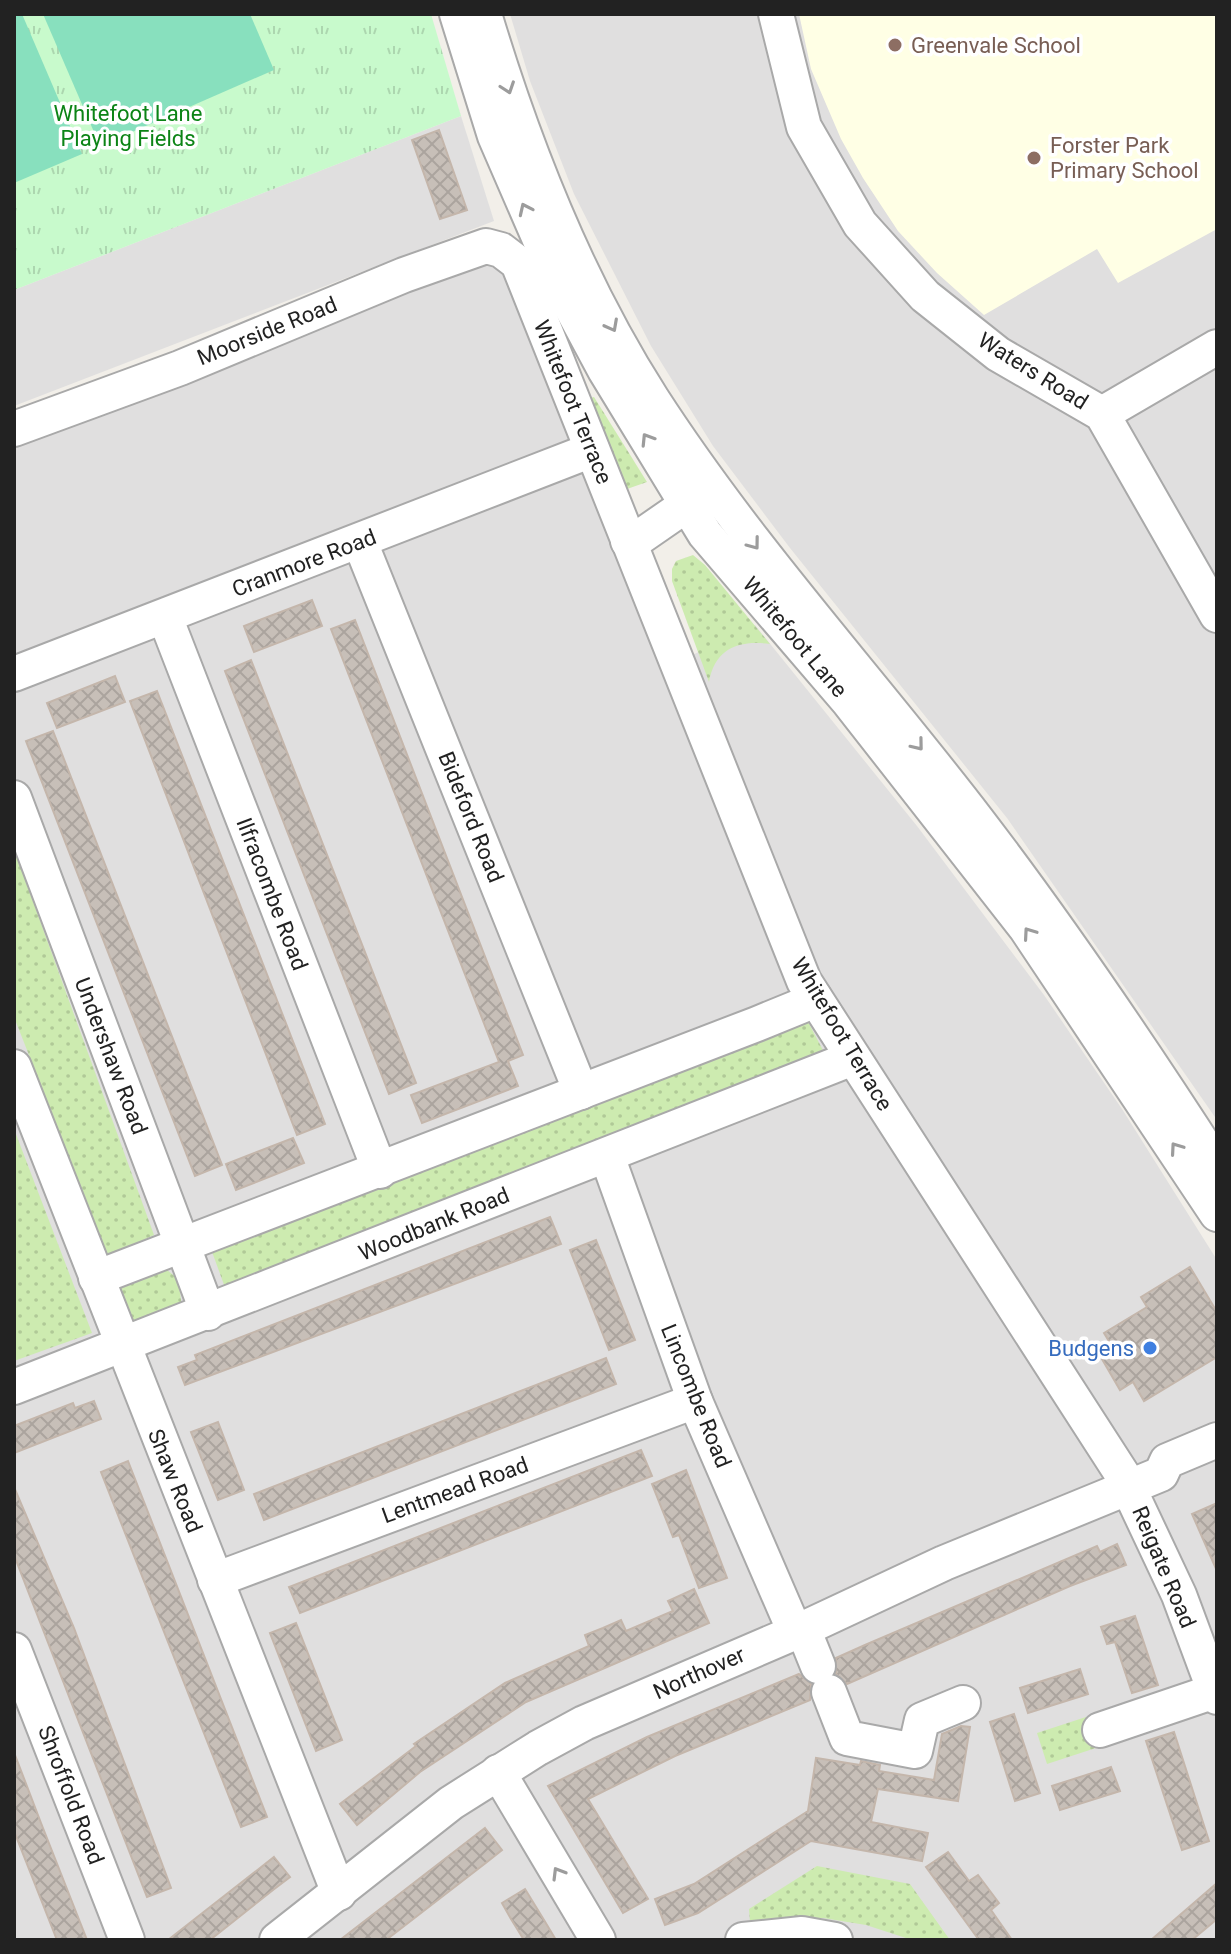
<svg xmlns="http://www.w3.org/2000/svg" width="1231" height="1954" font-family="Roboto,sans-serif">
  <defs>
    <pattern id="grass-dots" width="8" height="8" patternUnits="userSpaceOnUse" patternTransform="scale(2)"><rect width="8" height="8" fill="#cdebb0"/><path d="M2 2h.1M6 6h.1" fill="none" stroke="#b0c997" stroke-width="1.8" stroke-linecap="round"/></pattern>
    <pattern id="park-tufts" width="24" height="20" patternUnits="userSpaceOnUse" patternTransform="scale(2)"><rect width="24" height="20" fill="#c8facc"/><path d="M3 7l-1-3M5 7V3M7 7l1-3M15 17l-1-3M17 17v-4M19 17l1-3" fill="none" stroke="#acd6af"/></pattern>
    <pattern id="building-cross-hatch" width="8" height="8" patternUnits="userSpaceOnUse" patternTransform="scale(2)"><rect width="8" height="8" fill="#c7bfb8"/><path d="M0 0l8 8M0 8l8-8" fill="none" stroke="#aba49e"/></pattern>
  </defs>
  <rect width="100%" height="100%" fill="#f2efe9"/>
  <g fill="#e0dfdf">
    <path d="M510,14H1217V1120L1007,818L790,548L713,446L651,346L574,194L530,81Z"/>
    <path d="M461,116L494,221L14,406V290Z"/>
    <path d="M499,258L661,670L755,625L917,826L1044,995L1122,1109L1217,1260V1940H14V444Z"/>
  </g>
  <path fill="#ffffe5" d="M799,14H1217V229L1118,283L1097,249L984,315L937,273L898,231L863,178L841,139L811,69Z"/>
  <g fill="url(#grass-dots)">
    <path d="M594,397L647,482L627,489L590,398Z"/>
    <path d="M693,555L705,565L770,644C739,640 715,648 709,682L672,581V569L676,561Z"/>
    <path d="M14,849L154,1235L108,1256L14,1017Z"/>
    <path d="M806,1018L826,1056L227,1293L211,1249Z"/>
    <path d="M14,1129L92,1333L14,1361Z"/>
    <path d="M167,1270L178,1279L182,1307L129,1328L113,1288Z"/>
    <path d="M1092,1715L1102,1746L1047,1764L1037,1733Z"/>
    <path d="M817,1866L910,1884L950,1940H912L866,1925L823,1918L750,1922L749,1909Z"/>
  </g>
  <path fill="url(#park-tufts)" d="M14,14H431L461,116L14,290Z"/>
  <g fill="#88e0be">
    <path d="M14,14H22L82,154L14,183Z"/>
    <path d="M43,14H250L274,70L100,146Z"/>
  </g>
  <g fill="url(#building-cross-hatch)" stroke="#c4b6ab" stroke-width="2">
    <path d="M439,130L467,210L440,219L412,140Z"/>
    <path d="M312,600L322,626L254,652L244,626Z"/>
    <path d="M355,620L523,1055L508,1061L518,1086L422,1123L411,1095L499,1062L331,629Z"/>
    <path d="M251,660L416,1083L389,1094L225,671Z"/>
    <path d="M115,676L125,702L57,728L47,703Z"/>
    <path d="M157,691L325,1124L297,1135L130,701Z"/>
    <path d="M53,731L222,1165L195,1176L26,741Z"/>
    <path d="M293,1138L304,1163L236,1190L226,1164Z"/>
    <path d="M550,1217L561,1244L185,1385L178,1367L197,1360L195,1355Z"/>
    <path d="M596,1240L635,1340L609,1350L570,1250Z"/>
    <path d="M1190,1267L1217,1312V1357L1144,1401L1133,1382L1120,1390L1102,1359L1115,1351L1104,1333L1147,1307L1141,1297Z"/>
    <path d="M606,1358L616,1384L264,1520L254,1494Z"/>
    <path d="M94,1401L101,1419L14,1453V1426L73,1403L75,1408Z"/>
    <path d="M218,1422L244,1490L218,1500L191,1432Z"/>
    <path d="M641,1450L652,1476L300,1613L289,1587Z"/>
    <path d="M128,1461L267,1817L241,1827L101,1472Z"/>
    <path d="M686,1470L727,1578L699,1588L679,1535L673,1537L652,1484Z"/>
    <path d="M14,1487L74,1628L171,1888L147,1897L14,1555Z"/>
    <path d="M1217,1503V1571L1192,1514Z"/>
    <path d="M1117,1544L1126,1565L1070,1586L847,1684L836,1674V1658L865,1645L1097,1546L1100,1552Z"/>
    <path d="M694,1589L709,1623L526,1702L420,1772L357,1825L340,1804L416,1746L414,1744L505,1683L589,1646L585,1635L603,1628L621,1620L626,1631L673,1611L668,1601Z"/>
    <path d="M1135,1616L1158,1685L1132,1693L1115,1642L1107,1644L1101,1627Z"/>
    <path d="M296,1623L342,1740L316,1751L270,1633Z"/>
    <path d="M1080,1669L1088,1694L1028,1713L1020,1688Z"/>
    <path d="M799,1674L811,1684L810,1700L675,1756L588,1799L648,1899L623,1913L548,1786L647,1737Z"/>
    <path d="M1014,1714L1040,1793L1015,1801L990,1722Z"/>
    <path d="M961,1726L970,1727L958,1801L878,1789L871,1822L928,1833L922,1861L811,1841L698,1913L665,1925L655,1899L694,1884L808,1811L816,1758L860,1765L861,1761L880,1765L879,1771L934,1780L942,1734Z"/>
    <path d="M1174,1732L1209,1841L1182,1850L1146,1741Z"/>
    <path d="M15,1755L41,1823L87,1940H57L14,1831Z"/>
    <path d="M1111,1767L1120,1791L1060,1810L1052,1786Z"/>
    <path d="M485,1828L502,1850L487,1862L386,1940H340Z"/>
    <path d="M948,1852L969,1881L978,1875L999,1903L991,1910L1012,1940H979L926,1867Z"/>
    <path d="M274,1857L290,1877L273,1890L210,1940H168Z"/>
    <path d="M1217,1883V1919L1192,1940H1151Z"/>
    <path d="M525,1889L544,1920L556,1940H524L511,1919L502,1903Z"/>
  </g>
  <g fill="none" stroke-linecap="round" stroke-linejoin="round">
    <defs>
      <g id="minor">
        <path d="M457,14L495,136L561,288L605,370L705,534L849,702L1026,928L1217,1214"/>
        <path d="M484,14C524,147 577,282 652,399C749,549 869,679 977,820C1062,931 1141,1048 1217,1166"/>
        <path d="M776,14L804,127L860,224L925,296L998,354L1102,414L1217,615"/>
        <path d="M1102,414L1217,347"/>
        <path d="M14,429L180,368L404,275L486,246L501,250L518,263L804,981L1122,1474L1179,1595L1217,1697"/>
        <path d="M628,541L640,537L705,492"/>
        <path d="M360,542L581,1092"/>
        <path d="M165,617L380,1171"/>
        <path d="M14,674L592,450"/>
        <path d="M14,798L208,1313"/>
        <path d="M14,1067L339,1893"/>
        <path d="M607,1156L695,1401L795,1632"/>
        <path d="M96,1278L757,1024L801,1006L814,997"/>
        <path d="M14,1387L853,1058"/>
        <path d="M215,1580L695,1401"/>
        <path d="M803,1629L818,1666"/>
        <path d="M14,1650L127,1940"/>
        <path d="M829,1692L847,1738L915,1751L922,1720L963,1703"/>
        <path d="M1100,1730L1215,1691"/>
        <path d="M498,1772L598,1940"/>
        <path d="M277,1940L451,1803L538,1748L584,1723L803,1629L944,1563L1161,1474L1167,1461L1217,1440"/>
        <path d="M743,1940L802,1934L835,1940"/>
      </g>
    </defs>
    <use href="#minor" stroke="#a9a9a9" stroke-width="38"/>
    <use href="#minor" stroke="#fff" stroke-width="34"/>
  </g>
  <defs><path id="oneway-chevron" d="M-2-3.5L2.5 0L-2 3.5" fill="none" stroke-width="1.6" stroke-linecap="round" stroke-linejoin="round" transform="scale(2)"/></defs>
  <g stroke="#9c9c9c">
    <use href="#oneway-chevron" transform="translate(508 88) rotate(71)"/>
    <use href="#oneway-chevron" transform="translate(525 209) rotate(-115)"/>
    <use href="#oneway-chevron" transform="translate(612 326) rotate(62)"/>
    <use href="#oneway-chevron" transform="translate(647 439) rotate(-122)"/>
    <use href="#oneway-chevron" transform="translate(754 544) rotate(53)"/>
    <use href="#oneway-chevron" transform="translate(918 745) rotate(51)"/>
    <use href="#oneway-chevron" transform="translate(1029 933) rotate(-125)"/>
    <use href="#oneway-chevron" transform="translate(1176 1148) rotate(-125)"/>
    <use href="#oneway-chevron" transform="translate(558 1873) rotate(-121)"/>
  </g>
  <g fill="#8d6e63" stroke="#fff" stroke-width="3">
    <circle cx="895" cy="45" r="8"/>
    <circle cx="1034" cy="158" r="8"/>
  </g>
  <circle fill="#3f7fe0" stroke="#fff" stroke-width="3" cx="1150" cy="1348" r="8"/>
  <g text-anchor="middle" dominant-baseline="central" stroke-width="7" stroke-linejoin="round" paint-order="stroke">
    <g font-size="22" fill="#785e54" stroke="#fff" text-anchor="start">
      <text x="911" y="45">Greenvale School</text>
      <text x="1050" y="145">Forster Park<tspan x="1050" dy="25">Primary School</tspan></text>
    </g>
    <g font-size="22" fill="#0c8416" stroke="#fff">
      <text x="128" y="113">Whitefoot Lane<tspan x="128" dy="25">Playing Fields</tspan></text>
    </g>
    <g font-size="22" fill="#222" stroke="#fff">
      <text transform="translate(267 331) rotate(-22)">Moorside Road</text>
      <text transform="translate(1033 371) rotate(32)">Waters Road</text>
      <text transform="translate(573 402) rotate(68)">Whitefoot Terrace</text>
      <text transform="translate(304 563) rotate(-21)">Cranmore Road</text>
      <text transform="translate(795 637) rotate(50)">Whitefoot Lane</text>
      <text transform="translate(471 817) rotate(68)">Bideford Road</text>
      <text transform="translate(272 894) rotate(69)">Ilfracombe Road</text>
      <text transform="translate(842 1034) rotate(59)">Whitefoot Terrace</text>
      <text transform="translate(111 1056) rotate(69)">Undershaw Road</text>
      <text transform="translate(434 1224) rotate(-22)">Woodbank Road</text>
      <text transform="translate(696 1396) rotate(68)">Lincombe Road</text>
      <text transform="translate(175 1481) rotate(68)">Shaw Road</text>
      <text transform="translate(455 1490) rotate(-20)">Lentmead Road</text>
      <text transform="translate(1164 1567) rotate(67)">Reigate Road</text>
      <text transform="translate(699 1673) rotate(-24)">Northover</text>
      <text transform="translate(71 1795) rotate(69)">Shroffold Road</text>
    </g>
    <g font-size="22" fill="#366cbe" stroke="#fff" text-anchor="end">
      <text x="1134" y="1348">Budgens</text>
    </g>
  </g>
  <rect width="1231" height="1954" fill="none" stroke="#222222" stroke-width="32"/>
</svg>
